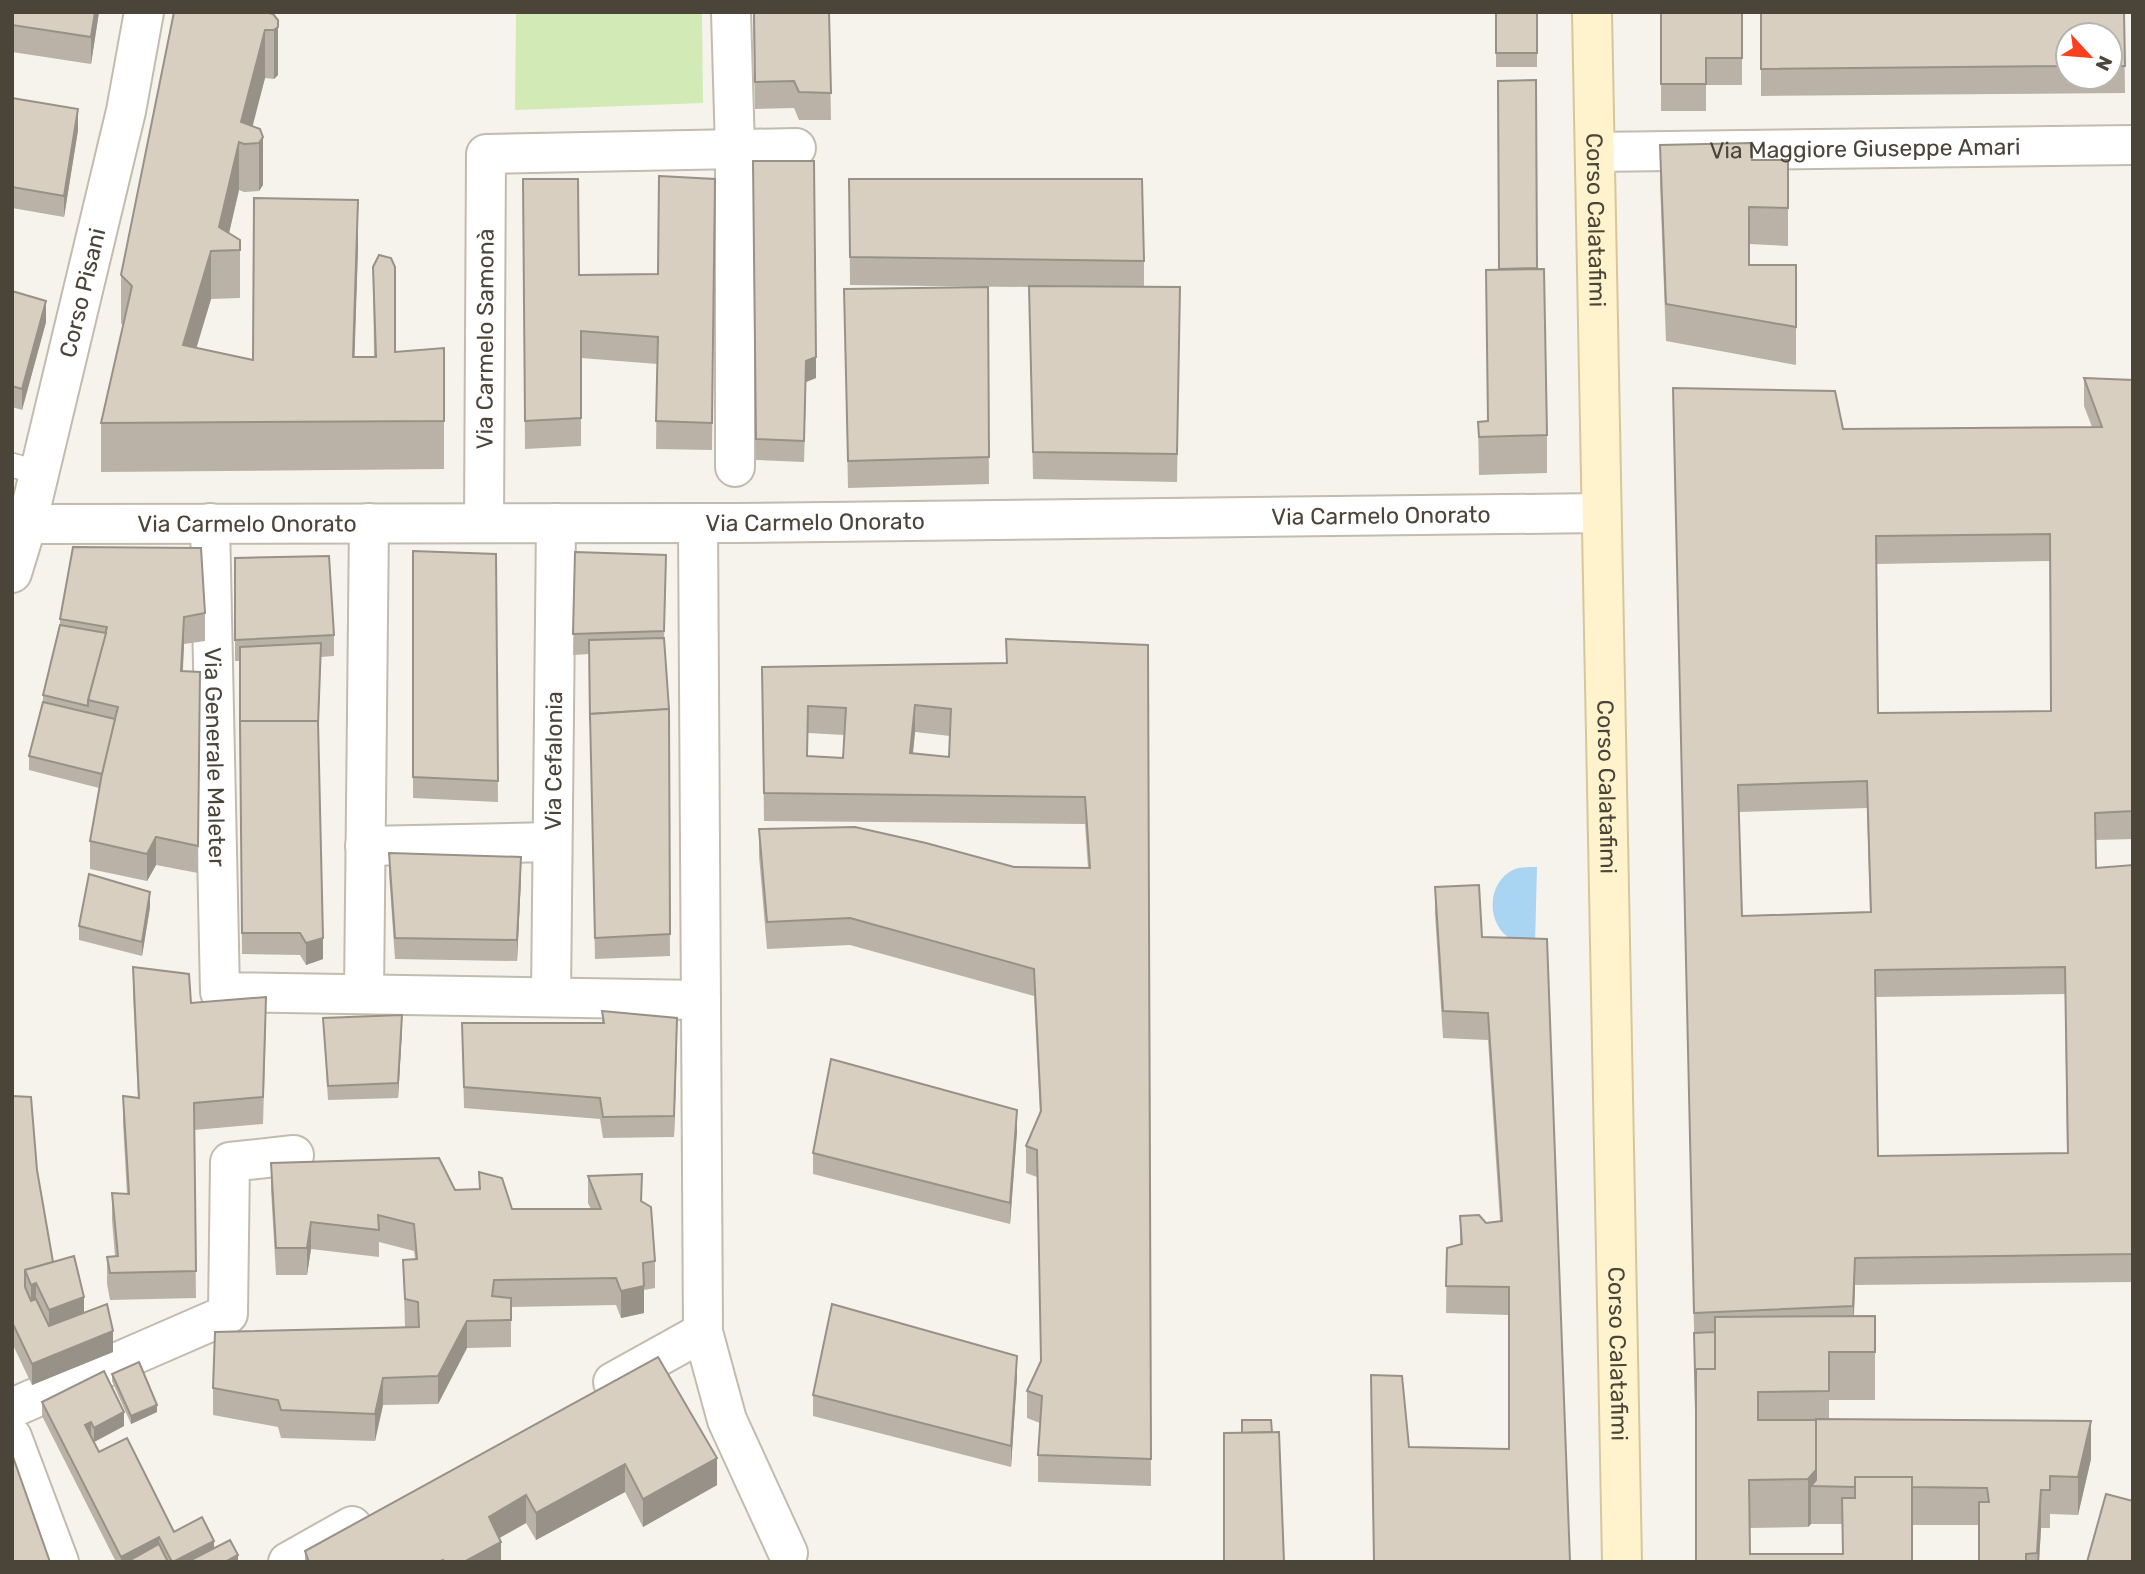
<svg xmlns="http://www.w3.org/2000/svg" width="2145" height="1574" font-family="Rubik,sans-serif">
  <rect width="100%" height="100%" fill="#f6f3ec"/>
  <path fill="#d2eab5" d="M516,12H702L703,103L515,110Z"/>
  <path fill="#a9d4f2" d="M1537,867L1535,944C1529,943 1519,943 1513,940C1485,926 1486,881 1515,869C1521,867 1530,867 1537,867Z"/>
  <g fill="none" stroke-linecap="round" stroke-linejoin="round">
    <defs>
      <path id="service" d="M12,465L39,473"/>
      <g id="minor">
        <path d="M731,12L735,149V467"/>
        <path id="s1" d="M1595,152L2133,145"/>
        <path id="s2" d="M210,523L220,992L701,1000"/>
        <path id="s3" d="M484,523L486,154L796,148"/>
        <path d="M698,523L703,1332L727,1420L788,1553"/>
        <path id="s4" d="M27,524L736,523L1601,513"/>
        <path id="s5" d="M12,573L27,524L126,111L144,12"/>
        <path d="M365,846L552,842"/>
        <path d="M364,994L369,523"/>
        <path id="s6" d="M551,997L556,523"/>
        <path d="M613,1382L703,1332"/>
        <path d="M12,1408L228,1314L230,1162L294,1155"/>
        <path d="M12,1437L59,1562"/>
        <path d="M288,1562L352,1526"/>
      </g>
      <g id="secondary">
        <path id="s7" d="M1592,12L1622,1562"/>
      </g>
    </defs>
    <use href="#service" stroke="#c2bbae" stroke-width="26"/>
    <use href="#minor" stroke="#c2bbae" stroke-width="42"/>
    <use href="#secondary" stroke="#d6c79b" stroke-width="42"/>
    <use href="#service" stroke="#fff" stroke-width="23"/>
    <use href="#minor" stroke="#fff" stroke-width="38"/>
    <use href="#secondary" stroke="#fff3cd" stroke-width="38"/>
  </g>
  <g fill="#bab2a6" fill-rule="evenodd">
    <path d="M12,12H99L91,64L12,52Z"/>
    <path d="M753,12H829L831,120H799L794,108L755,109Z"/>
    <rect x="1496" y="12" width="41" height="55"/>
    <path d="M1661,12H1742V85H1706V111H1661Z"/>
    <path d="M1761,12H2124L2125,93L1761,96ZM2068,35H2110V77H2068Z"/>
    <path d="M273,14L278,75L274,79L265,78L252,126L260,129L263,185L259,191L244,192L239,190L229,233L240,240V298L211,299L196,348L253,360L358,248L354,357H374L373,267L395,352L444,348V469L101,472V423L123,326L121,323V275Z"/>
    <path d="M1498,81L1537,269L1547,435V473L1479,475L1478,422L1488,421L1486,270H1499Z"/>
    <path d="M12,98L78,130L64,217L12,208Z"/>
    <path d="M1660,145L1752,160H1788V246L1749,244V265H1796V365L1666,341L1660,183Z"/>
    <path d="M753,161L816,378L806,382L804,462L756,460Z"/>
    <path d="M523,179L579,275L658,274L715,179L712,450L656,449L657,364L581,358V446L525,449Z"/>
    <path d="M849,179L1144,261V287H1180L1177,482L1033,479L1029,287L850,285Z"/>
    <path d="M988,287L989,484L848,488L844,289Z"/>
    <path d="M12,291L46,322L22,410L12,407Z"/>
    <path d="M2084,378L2133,380V839L2096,840V868L2133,865V1282L1855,1285L1854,1316H1875V1400H1829V1419L2091,1459L2078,1515L2050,1514V1528H2041L2039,1562H1979V1525H1912V1562H1696V1418L1673,388L1843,429L2092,427L2084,406ZM2050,561L2051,711L1878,713L1876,564ZM1867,808L1870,912L1742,916L1739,812ZM2065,994L2067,1153L1878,1156L1875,997ZM1811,1524H1842V1554H1750V1528L1808,1527Z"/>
    <path d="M413,551L496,554L498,802L413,798Z"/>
    <path d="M575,552L666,576L664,642L669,709L670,956L595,959L589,654L573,655Z"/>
    <path d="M205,613V641L184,644L183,671L200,672L198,873L156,865L147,881L90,869V841L99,788L29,770V756L43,702V695L60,625V619Z"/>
    <path d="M334,635V656L321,657L318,734L323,959L306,965L300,955L242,954L240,742V661H235V640Z"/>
    <path d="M1006,639L1148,645L1151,1486L1038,1482V1455L1040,1423L1027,1418V1391L1041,1362L1037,1177L1026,1173V1146L1040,1114L1034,996L850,945L767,949L759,856V829L1014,867L1088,868L1085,824L764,821L762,667L1006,663ZM915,732L950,736L949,757L913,753ZM808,733L844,735L843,758L808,756Z"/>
    <path d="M389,853L521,878L517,961L395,959L389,874Z"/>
    <path d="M1435,887L1482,937L1570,1562L1409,1447L1509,1449V1315L1446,1313L1447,1248L1460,1244V1216L1486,1223L1500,1221L1488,1040L1443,1038L1435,914Z"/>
    <path d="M150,907L142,956L79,940V926Z"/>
    <path d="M133,967L191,1003L266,1024L263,1124L194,1130L196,1298L110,1300L107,1284V1257L115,1256L112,1220V1193L127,1194L123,1123V1096L138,1098L133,994Z"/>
    <path d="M602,1011L677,1039L674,1137L603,1138L600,1119L464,1108L462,1023H602Z"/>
    <path d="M323,1018L402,1029L398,1098L328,1100Z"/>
    <path d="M12,1096L37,1170L53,1262L84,1313L113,1352L32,1385L12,1343Z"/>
    <path d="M1017,1131L1010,1224L813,1174V1153Z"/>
    <path d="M271,1163L455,1190L479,1189V1172L512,1209H591L588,1203V1176L642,1202L655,1261V1288L644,1290V1313L621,1318L616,1305L511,1307V1347L467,1348L438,1404L383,1405L375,1441L281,1438L278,1427L213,1415V1388L409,1327H405L403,1260L415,1259L414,1251L379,1242V1257L311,1249L307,1275H276L271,1190Z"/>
    <path d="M658,1357L717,1485L643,1527L625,1492L536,1540L526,1523L499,1538L501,1562H305V1551Z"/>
    <path d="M112,1374L157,1412L131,1424L112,1381Z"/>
    <path d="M1017,1377L1011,1467L813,1416V1395Z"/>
    <path d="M42,1402L124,1426L94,1442L99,1452L174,1532L214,1548L238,1562H116L42,1416Z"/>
  </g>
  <g fill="#979187">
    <path d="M95,12H99L91,64V37Z"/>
    <path d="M278,27V75L274,79V30Z"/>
    <path d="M265,30V78L248,144L241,122Z"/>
    <path d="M78,109V130L64,217V196Z"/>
    <path d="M263,137V185L259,191V143Z"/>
    <path d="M239,142V190L225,250L219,227Z"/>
    <path d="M358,200V248L353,405V357Z"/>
    <path d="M211,251V299L183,393V345Z"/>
    <path d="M46,301V322L22,410V389Z"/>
    <path d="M816,357V378L806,382L804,462L806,361Z"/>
    <path d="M184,617V644L181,698V671Z"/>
    <path d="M915,705V732L910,780V753Z"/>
    <path d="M156,837V865L147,881V854Z"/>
    <path d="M521,857V878L517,961V940Z"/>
    <path d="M150,892V907L142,956V942Z"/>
    <path d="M323,938V959L306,965V943Z"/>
    <path d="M402,1015V1029L398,1098V1083Z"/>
    <path d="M677,1018V1039L674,1137V1116Z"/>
    <path d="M1017,1110V1131L1010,1224V1203Z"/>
    <path d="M311,1222V1249L307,1275V1248Z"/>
    <path d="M1855,1258V1285L1853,1333V1306Z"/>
    <path d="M36,1283V1320L31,1322V1285Z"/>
    <path d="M644,1286V1313L621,1318V1291Z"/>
    <path d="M84,1297V1334L49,1347V1310Z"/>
    <path d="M467,1321V1348L438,1404V1376Z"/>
    <path d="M113,1331V1352L32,1385V1364Z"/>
    <path d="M1017,1356V1377L1011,1467V1446Z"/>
    <path d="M383,1378V1405L375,1441V1414Z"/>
    <path d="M157,1405V1412L131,1424V1416Z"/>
    <path d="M124,1412V1426L94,1442V1428Z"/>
    <path d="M1816,1420V1518V1486H1811V1524L1808,1527V1479Z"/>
    <path d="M2091,1421V1459L2078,1515V1477Z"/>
    <path d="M91,1422V1437L85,1425Z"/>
    <path d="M717,1458V1485L643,1527V1499Z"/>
    <path d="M625,1464V1492L536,1540V1513Z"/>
    <path d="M2041,1490V1528L2039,1562H2037Z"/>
    <path d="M526,1495V1523L489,1544V1517Z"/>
    <path d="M159,1537V1552L140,1562H121V1557Z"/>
    <path d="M214,1541V1555L201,1562H173Z"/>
    <path d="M501,1542V1562H464Z"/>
    <path d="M238,1555V1562H225Z"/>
  </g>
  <g fill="#d8cfc1" stroke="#979187" stroke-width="2" fill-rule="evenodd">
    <path d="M12,12H95L91,37L12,25Z"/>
    <path d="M174,12H265L273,14L278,20V27L274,30H265L241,122L260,129L263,137L259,143L244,144L239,142L219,227L240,240V250L211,251L183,345L253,360L254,198L358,200L353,357H376L373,267L379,255L391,258L395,267V352L444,348V421L101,423L132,286L121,275Z"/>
    <path d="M754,12H829L831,93L799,92L794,81L755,82Z"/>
    <rect x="1496" y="12" width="41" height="41"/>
    <path d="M1661,12H1742V58H1706V84H1661Z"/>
    <path d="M1761,12H2124L2125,66H2110V35H2068V66L1761,69Z"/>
    <path d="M1536,80L1537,268L1499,269L1498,81Z"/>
    <path d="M12,98L78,109L64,196L12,187Z"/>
    <path d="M1751,143L1752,160H1788V208L1749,207V265H1796V327L1666,304L1660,145Z"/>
    <path d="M753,161H814L816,357L806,361L804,441L756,439Z"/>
    <path d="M659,176L715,179L712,423L656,421L658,337L581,331V418L525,421L523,179H578L579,275L658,274Z"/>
    <path d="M849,179H1142L1144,261L850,257Z"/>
    <path d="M1544,269L1547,435L1479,437L1478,422L1488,421L1486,270Z"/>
    <path d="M1029,286L1180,287L1177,454L1033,452Z"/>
    <path d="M988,287L989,457L848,461L844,289Z"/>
    <path d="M12,291L46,301L22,389L12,386Z"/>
    <path d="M2084,378L2133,380V811L2095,813L2096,868L2133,865V1254L1855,1258L1853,1306L1694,1313L1673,388L1835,391L1843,429L2102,427ZM2050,534L2051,711L1878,713L1876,536ZM1867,781L1871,912L1742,916L1738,785ZM2065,967L2068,1153L1878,1156L1875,970Z"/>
    <path d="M73,547L201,548L205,613L184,617L181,671L200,672L198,846L156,837L147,854L90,841L104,762L118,707L88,700L107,627L60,619Z"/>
    <path d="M413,551L496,554L498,781L413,777Z"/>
    <path d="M575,552L666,555L664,631L573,634Z"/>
    <path d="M329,556L334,635L235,640V558Z"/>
    <path d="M60,625L106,633L88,700V706L43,695Z"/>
    <path d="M664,638L669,709L590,714V721L589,640Z"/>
    <path d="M1006,639L1148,645L1151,1459L1038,1455L1042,1396L1027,1391L1041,1361L1037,1150L1026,1146L1041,1111L1034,969L850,918L767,922L759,829L855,827L926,843L1014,867L1090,868L1085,797L764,793L762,667L1007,663ZM915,705L951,709L949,757L910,753ZM808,706L846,708L843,758L807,756Z"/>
    <path d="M321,643L318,725V721H240V647Z"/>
    <path d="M43,702L115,719L102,774L29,756Z"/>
    <path d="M669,709L670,934L595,938L590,714Z"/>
    <path d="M240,721H318L323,938L306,943L300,933H242Z"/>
    <path d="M389,853L521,857L517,940L395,938Z"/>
    <path d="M89,874L150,892L142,942L79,926Z"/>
    <path d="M1479,885L1482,937L1547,939L1570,1562H1374L1371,1375L1402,1376L1409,1447L1509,1449V1287L1446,1286L1447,1248L1462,1244L1460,1216L1479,1215L1486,1223L1502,1221L1488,1013L1443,1011L1435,887Z"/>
    <path d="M133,967L189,974L191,1003L266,997L263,1097L194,1103L196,1271L110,1273L107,1257L118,1256L112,1193L129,1194L123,1096L139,1098Z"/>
    <path d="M602,1011L677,1018L674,1116L603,1117L600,1098L464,1087L462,1023H604Z"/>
    <path d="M402,1015L398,1083L328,1086L323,1018Z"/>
    <path d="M831,1059L1017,1110L1010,1203L813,1153Z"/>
    <path d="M12,1096L31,1097L37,1170L53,1262L25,1270V1287L31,1301L36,1299L49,1326L107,1304L113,1331L32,1364L12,1322Z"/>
    <path d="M439,1158L455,1190L480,1189L479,1172L502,1178L512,1209H601L588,1176L642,1174L641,1201L651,1207L655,1261L643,1263L644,1286L621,1291L616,1278L494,1280L492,1296L511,1298V1320L467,1321L438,1376L383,1378L375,1414L281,1410L278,1400L213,1388L215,1332L419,1327L418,1302L405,1299L403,1260L417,1259L414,1224L378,1215L379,1230L311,1222L307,1248H276L271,1163Z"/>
    <path d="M74,1256L84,1297L49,1310L36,1283L31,1285L25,1270Z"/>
    <path d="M832,1304L1017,1356L1011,1446L813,1395Z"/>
    <path d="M1875,1316V1352H1829V1391L1758,1392V1420H1816V1470L1808,1479L1749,1480L1750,1554H1843L1842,1498H1855V1477H1912V1562H1696V1369H1715V1317Z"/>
    <path d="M1715,1332V1369H1696V1410L1694,1333Z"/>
    <path d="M658,1357L717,1458L643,1499L625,1464L536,1513L526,1495L489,1517L501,1542L464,1562H446L443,1560L439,1562H309L305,1551Z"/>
    <path d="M139,1362L157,1405L131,1416L112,1374Z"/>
    <path d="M104,1371L124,1412L94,1428L91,1422L85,1425L99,1452L127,1438L174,1532L202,1517L214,1541L173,1562H172L159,1537L121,1557L42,1402Z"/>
    <path d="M1816,1419L2091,1421L2078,1477L2050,1476V1490H2041L2037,1553L2026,1554V1562H1979V1502H1989L1987,1488L1912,1487V1477H1855V1487L1811,1486L1816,1480Z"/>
    <path d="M1242,1420H1271L1272,1432L1242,1433Z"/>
    <path d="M1279,1432L1284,1562H1224V1433Z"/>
    <path d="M12,1454L50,1562H12Z"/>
    <path d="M2106,1494L2133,1501V1562H2087Z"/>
    <path d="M230,1540L238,1555L225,1562H187Z"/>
    <path d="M159,1544L168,1562H127Z"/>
  </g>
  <g text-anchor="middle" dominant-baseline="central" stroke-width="6" stroke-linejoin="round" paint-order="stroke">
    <g font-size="23" fill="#4b4439" stroke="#fff">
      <text stroke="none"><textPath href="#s1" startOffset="270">Via Maggiore Giuseppe Amari</textPath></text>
      <text stroke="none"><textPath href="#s7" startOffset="208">Corso Calatafimi</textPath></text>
      <text stroke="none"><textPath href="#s5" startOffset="289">Corso Pisani</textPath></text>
      <text stroke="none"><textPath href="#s3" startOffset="184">Via Carmelo Samonà</textPath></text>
      <text stroke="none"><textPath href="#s4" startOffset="1354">Via Carmelo Onorato</textPath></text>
      <text stroke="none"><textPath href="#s4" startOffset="788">Via Carmelo Onorato</textPath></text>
      <text stroke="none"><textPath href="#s4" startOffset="220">Via Carmelo Onorato</textPath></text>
      <text stroke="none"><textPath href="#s2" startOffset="234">Via Generale Maleter</textPath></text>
      <text stroke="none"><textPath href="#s6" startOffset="236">Via Cefalonia</textPath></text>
      <text stroke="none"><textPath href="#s7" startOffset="775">Corso Calatafimi</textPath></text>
      <text stroke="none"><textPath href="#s7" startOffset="1342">Corso Calatafimi</textPath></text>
    </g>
  </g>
  <rect width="2145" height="1574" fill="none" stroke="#4b4439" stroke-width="28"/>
  <g transform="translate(2089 56) rotate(116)"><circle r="33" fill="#ffffff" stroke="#b7b4b0" stroke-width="2"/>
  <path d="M0-5L12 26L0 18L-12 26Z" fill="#fc3f1d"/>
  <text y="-10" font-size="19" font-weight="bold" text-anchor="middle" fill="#4b4439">N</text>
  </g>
</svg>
